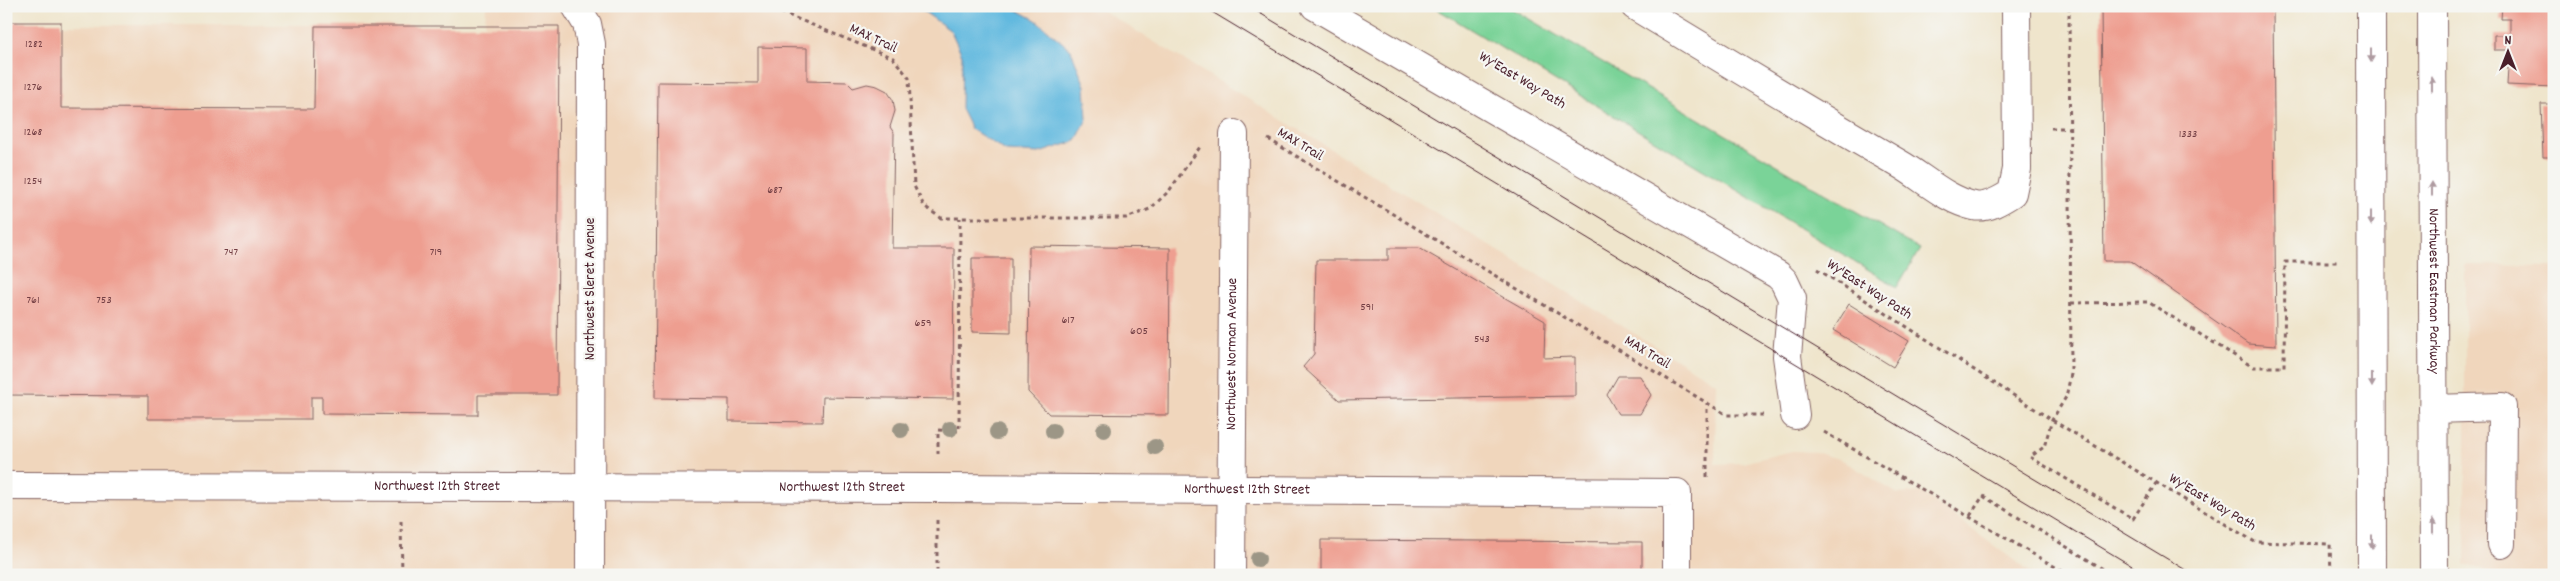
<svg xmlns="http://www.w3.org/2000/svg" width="2560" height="581" font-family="Dekko,sans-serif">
  <rect width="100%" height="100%" fill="#f6f6f2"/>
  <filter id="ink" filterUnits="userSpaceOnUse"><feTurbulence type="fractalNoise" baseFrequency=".02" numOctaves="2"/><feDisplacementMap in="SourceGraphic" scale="10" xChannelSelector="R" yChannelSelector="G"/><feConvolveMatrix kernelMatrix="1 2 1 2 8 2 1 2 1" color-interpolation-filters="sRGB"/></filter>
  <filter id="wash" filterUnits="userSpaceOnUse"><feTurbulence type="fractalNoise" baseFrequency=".0096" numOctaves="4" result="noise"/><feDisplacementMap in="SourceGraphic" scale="20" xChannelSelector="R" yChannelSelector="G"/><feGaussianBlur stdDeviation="1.12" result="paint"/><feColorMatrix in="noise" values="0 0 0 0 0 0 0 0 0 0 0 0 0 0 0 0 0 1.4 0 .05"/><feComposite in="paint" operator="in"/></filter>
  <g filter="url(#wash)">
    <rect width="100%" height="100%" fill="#efe5cc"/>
    <g fill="#f0d6bc">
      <path d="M486,6H1095L1716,383L1715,464L1743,463L1792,451L1815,452L1842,460L1898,494L1921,492L2034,575H6V25H485Z"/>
      <path d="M2465,265L2554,266V575H2506L2465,565Z"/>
    </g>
    <path fill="#7ad398" stroke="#627962" d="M1432,6H1507L1920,249L1897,287Z"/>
    <path fill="#62b9df" stroke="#566c85" d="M916,6H1010L1036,20L1071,50L1085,86L1087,119L1076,141L1039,153L1006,151L971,129L961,109L962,55L951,31Z"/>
    <g id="blocks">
      <g fill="#ee9e90">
        <path d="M2101,6H2273L2276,346L2248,344L2130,261H2104Z"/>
        <path d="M2502,6H2554V87L2507,85L2509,50H2494V35H2510V19H2501Z"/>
        <path d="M6,22H61V108L314,109L315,26H559L557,395H478V415L322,414V397H311V419H148V396L6,395Z"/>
        <path d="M758,47L807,48V81L847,82L853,88L867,84L877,86L887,91L893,100L895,111L890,127L894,133L892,248H954L953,399L823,397L822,422L729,421V399L655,398L658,82L758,83Z"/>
        <path d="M2541,104H2554V157H2543Z"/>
        <path d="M1029,246L1170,248L1169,415L1049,414L1028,392Z"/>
        <path d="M1388,248H1419L1545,321L1544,358L1575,357V396L1339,400L1303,367L1314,354L1316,260H1388Z"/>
        <path d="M972,258H1011V333L972,332Z"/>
        <path d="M1849,304L1909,341L1893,367L1833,330Z"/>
        <path d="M1618,376H1640L1651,395L1640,414H1618L1607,395Z"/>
        <path d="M1321,540L1642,542V575H1321Z"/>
      </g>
    </g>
  </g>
  <g filter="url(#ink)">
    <use href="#blocks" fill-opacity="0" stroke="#846463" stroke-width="1"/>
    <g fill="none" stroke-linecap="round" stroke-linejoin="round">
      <defs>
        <g id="minor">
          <path d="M576,6L587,24L591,44L590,575"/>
          <path d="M1315,6L1778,275L1784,281L1792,298L1787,356L1795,415"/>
          <path d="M1635,6C1722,59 1810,112 1898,163C1923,177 1946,200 1974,206C1987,209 2001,200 2012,193L2017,169L2016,6"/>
          <path d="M2433,409L2502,407L2501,544"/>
          <path id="s1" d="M6,486L937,488L1677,493V575"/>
          <path id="s2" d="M1231,575L1234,134"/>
        </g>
        <g id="major">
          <path d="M2371,6L2372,575"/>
          <path id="s3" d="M2432,6L2434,575"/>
        </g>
      </defs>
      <use href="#minor" stroke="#846463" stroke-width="30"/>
      <use href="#major" stroke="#846463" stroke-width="30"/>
      <g stroke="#846463" stroke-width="3" stroke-dasharray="4 4" stroke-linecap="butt">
        <path d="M766,6L893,58L909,78L914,186L924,206L941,218H1126L1150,209L1169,191L1200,147"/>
        <path d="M2069,6L2071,374L2066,397L2052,420L2044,447L2030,457L2133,519L2156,483"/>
        <path d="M2051,128H2070"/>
        <path d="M1268,139L1727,415H1763"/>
        <path d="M1817,269L2052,420L2255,542L2330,544L2331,575"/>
        <path d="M2071,303L2148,302L2253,367H2284L2285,262H2338"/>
        <path d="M1824,432L2069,575"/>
        <path d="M938,454V430L959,431L960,218"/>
        <path d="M1707,477V403"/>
        <path d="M1970,516L1983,496L2113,575"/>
        <path d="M937,520V575"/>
        <path d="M401,521L402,575"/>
      </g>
      <use href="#minor" stroke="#fff" stroke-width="28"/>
      <use href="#major" stroke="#fff" stroke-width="28"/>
      <g stroke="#4a1f2b" stroke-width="1">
        <path d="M1202,6L2147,575"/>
        <path d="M1248,6L2194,575"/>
      </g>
    </g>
    <g fill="#9c9686">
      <circle cx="950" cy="429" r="8"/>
      <circle cx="901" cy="430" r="8"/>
      <circle cx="1104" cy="430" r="8"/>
      <circle cx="1053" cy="431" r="8"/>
      <circle cx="997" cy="432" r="8"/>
      <circle cx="1155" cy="447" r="8"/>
      <circle cx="1258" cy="559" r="8"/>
    </g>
    <defs><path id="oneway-solid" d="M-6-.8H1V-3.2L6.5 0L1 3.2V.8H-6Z" transform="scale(1.25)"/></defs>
    <g fill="#ae9aa0">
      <use href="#oneway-solid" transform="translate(2371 55) rotate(90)"/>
      <use href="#oneway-solid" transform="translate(2432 84) rotate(-90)"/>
      <use href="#oneway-solid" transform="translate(2432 189) rotate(-90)"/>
      <use href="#oneway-solid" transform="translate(2371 218) rotate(90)"/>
      <use href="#oneway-solid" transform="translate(2372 380) rotate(90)"/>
      <use href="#oneway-solid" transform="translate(2433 526) rotate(-90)"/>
      <use href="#oneway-solid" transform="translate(2372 542) rotate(90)"/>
    </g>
  </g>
  <g text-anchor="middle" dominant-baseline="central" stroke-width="4.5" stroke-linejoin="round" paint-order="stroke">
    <g font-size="12" fill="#733f44">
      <text x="34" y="44">1282</text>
      <text x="33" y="87">1276</text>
      <text x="33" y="132">1268</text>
      <text x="2188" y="134">1333</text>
      <text x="33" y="181">1254</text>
      <text x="775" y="190">687</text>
      <text x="231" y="252">747</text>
      <text x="436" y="252">719</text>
      <text x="33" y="300">761</text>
      <text x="104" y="300">753</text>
      <text x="1367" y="307">591</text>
      <text x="1068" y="320">617</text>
      <text x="923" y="323">659</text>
      <text x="1139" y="331">605</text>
      <text x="1482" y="339">543</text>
    </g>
    <g font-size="15" fill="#4a1f2b" stroke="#f6f6f2">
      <text transform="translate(873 39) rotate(25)">MAX Trail</text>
      <text transform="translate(1522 81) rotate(31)">Wy'East Way Path</text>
      <text transform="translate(1300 145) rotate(31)">MAX Trail</text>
      <text transform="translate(591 289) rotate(-90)">Northwest Sleret Avenue</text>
      <text transform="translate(1869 290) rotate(33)">Wy'East Way Path</text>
      <text stroke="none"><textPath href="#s3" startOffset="285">Northwest Eastman Parkway</textPath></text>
      <text transform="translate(1647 353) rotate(31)">MAX Trail</text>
      <text stroke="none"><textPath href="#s2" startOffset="221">Northwest Norman Avenue</textPath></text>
      <text stroke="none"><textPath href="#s1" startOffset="431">Northwest 12th Street</textPath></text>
      <text stroke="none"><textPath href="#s1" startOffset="836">Northwest 12th Street</textPath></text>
      <text stroke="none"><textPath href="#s1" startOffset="1241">Northwest 12th Street</textPath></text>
      <text transform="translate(2212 503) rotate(31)">Wy'East Way Path</text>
    </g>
  </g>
  <rect width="2560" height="581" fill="none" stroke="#f6f6f2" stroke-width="25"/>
  <g transform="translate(2508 52)" stroke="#f6f6f2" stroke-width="4" paint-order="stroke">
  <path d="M0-4L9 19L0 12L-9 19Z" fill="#4a1f2b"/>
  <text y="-8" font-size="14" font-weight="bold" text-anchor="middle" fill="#4a1f2b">N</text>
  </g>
</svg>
